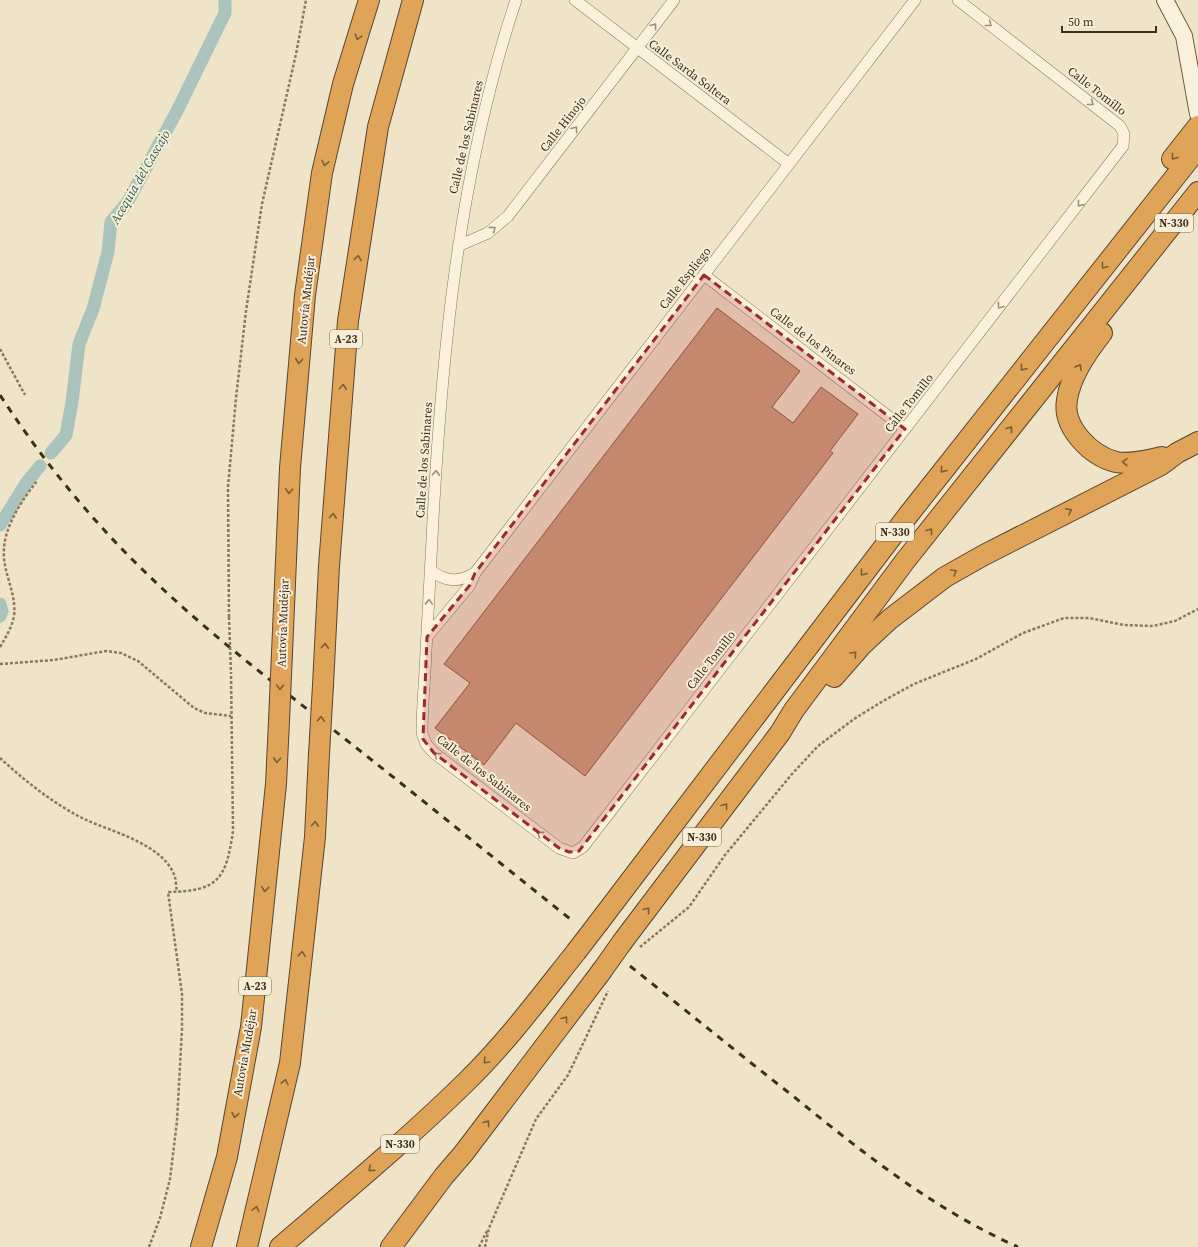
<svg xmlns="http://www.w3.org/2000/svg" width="1198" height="1247" font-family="'Source Serif 4',serif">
  <rect width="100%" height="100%" fill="#f0e4c8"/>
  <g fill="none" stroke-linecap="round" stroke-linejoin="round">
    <g stroke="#a9c4bc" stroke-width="13">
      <path d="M51,453L66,435L72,402L79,344L93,309L108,252L111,222L127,203L177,111L225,13V0"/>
      <path d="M0,525L27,482L40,466"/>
      <path d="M0,604L2,611L0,616"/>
    </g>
  </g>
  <path fill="#cf9f7d" stroke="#8d5f41" d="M717,308L800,371L772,407L793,423L821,387L858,414L830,451L833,453L585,776L516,723L484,765L435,728L470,683L444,664Z"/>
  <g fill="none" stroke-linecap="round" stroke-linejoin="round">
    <defs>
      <g id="street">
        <path d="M516,0C458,174 441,358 432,539C430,577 428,614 426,651C425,678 422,706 422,733L426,744L434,753L559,848L573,853L583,847L1123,146L1124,134L1120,126L958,0"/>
        <path d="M575,0L789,164"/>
        <path d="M458,246L488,233L508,216L674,0"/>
        <path d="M704,275L905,429"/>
        <path d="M430,570C446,582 458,583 475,573"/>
        <path d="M427,637L470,585L475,573L915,0"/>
      </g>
      <path id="secondary" d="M1165,0L1184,36L1198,114"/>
      <g id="highway">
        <path d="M1172,159L1198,126"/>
        <path d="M1102,333C1087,352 1070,376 1067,400C1062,427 1091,456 1116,462C1131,465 1148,460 1162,457"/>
        <path d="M282,653L290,468L305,295L322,173L343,84L369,0"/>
        <path d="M834,677L862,645L890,619L945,577L984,555L1161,465L1177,453L1198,442"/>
        <path d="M323,685L329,566L348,321L378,127L413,0"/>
        <path d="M599,922L909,514L1198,148"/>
        <path d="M623,941L780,733L794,710L905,561L1198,192"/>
        <path d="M201,1247L227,1157L251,1027L276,784L279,721"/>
        <path d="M247,1247L290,1063L315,837L319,754"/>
        <path d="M280,1247C343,1193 407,1140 466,1082C507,1042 541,996 576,952"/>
        <path d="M391,1247L444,1176L463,1154L601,972"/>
      </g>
    </defs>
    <use href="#street" stroke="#8d765c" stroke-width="12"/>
    <use href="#secondary" stroke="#6f573f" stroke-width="18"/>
    <use href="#highway" stroke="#5b4430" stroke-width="22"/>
    <g stroke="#8d765c" stroke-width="2.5" stroke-dasharray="3 2" stroke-linecap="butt">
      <path d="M0,349L25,395"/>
      <path d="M229,617L228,487L236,398L246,311L262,204L296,54L306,0"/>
      <path d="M0,647C6,637 12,627 14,616C17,593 2,572 4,549C5,525 23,499 37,481"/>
      <path d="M0,664L54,660L106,651L121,653L138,661L194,708L205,713L231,716"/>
      <path d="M0,758C25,781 54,804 84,819C112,832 164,844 175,877C176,881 176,887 177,892"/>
      <path d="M640,947L689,907L725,855L792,774L818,746L854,719L883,701L914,684L976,659L1023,633L1064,618H1089L1124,625L1153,626L1175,621L1198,609"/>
      <path d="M149,1247L160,1218L170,1179L177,1121L182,1029V994L168,892C218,891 226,880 233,831L231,673"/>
      <path d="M479,1247L487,1231"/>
      <path d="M485,1247L489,1228L536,1119L568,1075L608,991"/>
    </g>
    <use href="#street" stroke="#faf1dc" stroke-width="11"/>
    <use href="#secondary" stroke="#faf1dc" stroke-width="16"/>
    <use href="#highway" stroke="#e0a458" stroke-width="20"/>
    <g stroke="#3d2e20" stroke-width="3" stroke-dasharray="7 7" stroke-linecap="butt">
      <path d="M0,395C41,458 90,519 144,571C205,631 273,682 340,735C419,797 496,860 574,922"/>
      <path d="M630,966C684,1009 738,1053 793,1096C863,1153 935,1210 1018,1247"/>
    </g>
    <defs>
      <g id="highway-bridge">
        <path d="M279,721L282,653"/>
        <path d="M319,754L323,685"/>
        <path d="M576,952L599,922"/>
        <path d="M601,972L623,941"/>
      </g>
    </defs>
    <use href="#highway-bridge" stroke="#5b4430" stroke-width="22" stroke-linecap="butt"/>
    <path stroke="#8d765c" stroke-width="2.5" stroke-dasharray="3 2" stroke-linecap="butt" d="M229,617L231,673"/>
    <use href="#highway-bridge" stroke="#e0a458" stroke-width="20"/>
  </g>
  <defs><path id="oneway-chevron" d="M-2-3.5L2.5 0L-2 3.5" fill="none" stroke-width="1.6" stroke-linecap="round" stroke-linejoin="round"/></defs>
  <g stroke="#9c907e">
    <use href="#oneway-chevron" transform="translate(989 24) rotate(38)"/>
    <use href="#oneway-chevron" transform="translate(654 26) rotate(-52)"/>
    <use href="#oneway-chevron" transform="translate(1091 103) rotate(38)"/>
    <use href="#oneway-chevron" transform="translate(575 129) rotate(-53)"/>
    <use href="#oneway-chevron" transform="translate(1080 204) rotate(128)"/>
    <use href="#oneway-chevron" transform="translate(493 229) rotate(-37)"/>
    <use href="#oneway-chevron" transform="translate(1000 306) rotate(128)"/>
    <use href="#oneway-chevron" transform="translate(436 473) rotate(-86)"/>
    <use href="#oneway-chevron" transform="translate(429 602) rotate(-88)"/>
    <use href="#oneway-chevron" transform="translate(437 755) rotate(-141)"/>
    <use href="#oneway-chevron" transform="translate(540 834) rotate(-143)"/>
  </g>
  <g stroke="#7e5d36">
    <use href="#oneway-chevron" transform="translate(358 37) rotate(107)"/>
    <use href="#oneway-chevron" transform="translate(1174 157) rotate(128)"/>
    <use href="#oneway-chevron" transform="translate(325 163) rotate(103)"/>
    <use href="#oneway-chevron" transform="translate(358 258) rotate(-81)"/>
    <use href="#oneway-chevron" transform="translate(1104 266) rotate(128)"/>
    <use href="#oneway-chevron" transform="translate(299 361) rotate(95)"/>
    <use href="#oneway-chevron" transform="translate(1079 367) rotate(-61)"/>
    <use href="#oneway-chevron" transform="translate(1023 368) rotate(128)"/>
    <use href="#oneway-chevron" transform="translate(343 387) rotate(-86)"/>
    <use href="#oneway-chevron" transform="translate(1010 429) rotate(-52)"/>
    <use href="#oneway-chevron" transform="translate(1125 462) rotate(-178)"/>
    <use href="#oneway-chevron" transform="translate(943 470) rotate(128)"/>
    <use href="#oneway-chevron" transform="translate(289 491) rotate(93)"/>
    <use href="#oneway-chevron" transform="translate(1069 511) rotate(-27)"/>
    <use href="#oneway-chevron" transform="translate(333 516) rotate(-86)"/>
    <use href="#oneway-chevron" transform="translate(930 531) rotate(-52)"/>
    <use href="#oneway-chevron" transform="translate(954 572) rotate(-31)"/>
    <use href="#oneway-chevron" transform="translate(863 573) rotate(127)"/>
    <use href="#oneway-chevron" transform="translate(325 646) rotate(-87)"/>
    <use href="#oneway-chevron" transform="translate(854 654) rotate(-47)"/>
    <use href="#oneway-chevron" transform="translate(280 687) rotate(92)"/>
    <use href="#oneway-chevron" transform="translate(321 719) rotate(-87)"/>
    <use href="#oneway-chevron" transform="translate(277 760) rotate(93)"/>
    <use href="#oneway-chevron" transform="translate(725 806) rotate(-53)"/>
    <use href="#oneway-chevron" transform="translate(315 824) rotate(-87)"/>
    <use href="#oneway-chevron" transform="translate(265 889) rotate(96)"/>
    <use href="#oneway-chevron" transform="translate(647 910) rotate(-53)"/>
    <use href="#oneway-chevron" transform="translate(302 954) rotate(-84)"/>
    <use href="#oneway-chevron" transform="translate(565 1019) rotate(-53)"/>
    <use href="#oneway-chevron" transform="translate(486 1061) rotate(133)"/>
    <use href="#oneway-chevron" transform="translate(285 1082) rotate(-77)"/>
    <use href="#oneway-chevron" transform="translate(235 1115) rotate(101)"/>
    <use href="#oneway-chevron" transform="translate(487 1123) rotate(-53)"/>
    <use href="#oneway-chevron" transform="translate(371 1169) rotate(139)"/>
    <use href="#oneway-chevron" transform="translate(256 1209) rotate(-77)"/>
  </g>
  <path fill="#9e2a2b" fill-opacity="0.2" stroke="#9e2a2b" stroke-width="3" stroke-dasharray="8 5" stroke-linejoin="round" d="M704,275L905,429L579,851L569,852L559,848L434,753L423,739L427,637L470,585L475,573Z"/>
  <g text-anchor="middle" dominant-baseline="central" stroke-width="4" stroke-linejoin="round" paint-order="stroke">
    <g fill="#f7eed8" stroke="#756857" stroke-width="1">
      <rect x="1155" y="214" width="38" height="18" rx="3"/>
      <rect x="330" y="330" width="32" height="18" rx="3"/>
      <rect x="876" y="523" width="38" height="18" rx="3"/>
      <rect x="683" y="828" width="38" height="18" rx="3"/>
      <rect x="239" y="977" width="32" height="18" rx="3"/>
      <rect x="381" y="1135" width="38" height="18" rx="3"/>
    </g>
    <g font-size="11" font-weight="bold" fill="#3d2e20">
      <text x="1174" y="223">N-330</text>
      <text x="346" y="339">A-23</text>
      <text x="895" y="532">N-330</text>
      <text x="702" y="837">N-330</text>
      <text x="255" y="986">A-23</text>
      <text x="400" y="1144">N-330</text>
    </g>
    <g font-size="12" fill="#3d2e20" stroke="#f7eed8">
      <text transform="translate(690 72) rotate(37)">Calle Sarda Soltera</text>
      <text transform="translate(1097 91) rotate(38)">Calle Tomillo</text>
      <text transform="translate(563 124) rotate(-52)">Calle Hinojo</text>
      <text transform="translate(466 137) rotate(-77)">Calle de los Sabinares</text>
      <text transform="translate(685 278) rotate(-52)">Calle Espliego</text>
      <text transform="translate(306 300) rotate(-84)">Autovía Mudéjar</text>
      <text transform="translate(813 341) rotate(37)">Calle de los Pinares</text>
      <text transform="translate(909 403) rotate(-52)">Calle Tomillo</text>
      <text transform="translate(424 460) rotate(-86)">Calle de los Sabinares</text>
      <text transform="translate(283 623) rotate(-88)">Autovía Mudéjar</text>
      <text transform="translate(711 660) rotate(-52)">Calle Tomillo</text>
      <text transform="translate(484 773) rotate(38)">Calle de los Sabinares</text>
      <text transform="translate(245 1053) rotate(-80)">Autovía Mudéjar</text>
    </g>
    <g font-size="13" font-style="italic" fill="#2f5d5a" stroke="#f7eed8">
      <text transform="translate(140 177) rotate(-60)">Acequia del Cascajo</text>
    </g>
  </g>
  <path d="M1062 26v6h94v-6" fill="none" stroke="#3d2e20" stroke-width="2"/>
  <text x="1068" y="26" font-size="12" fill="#3d2e20" stroke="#f7eed8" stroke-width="3" paint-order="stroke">50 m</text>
</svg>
